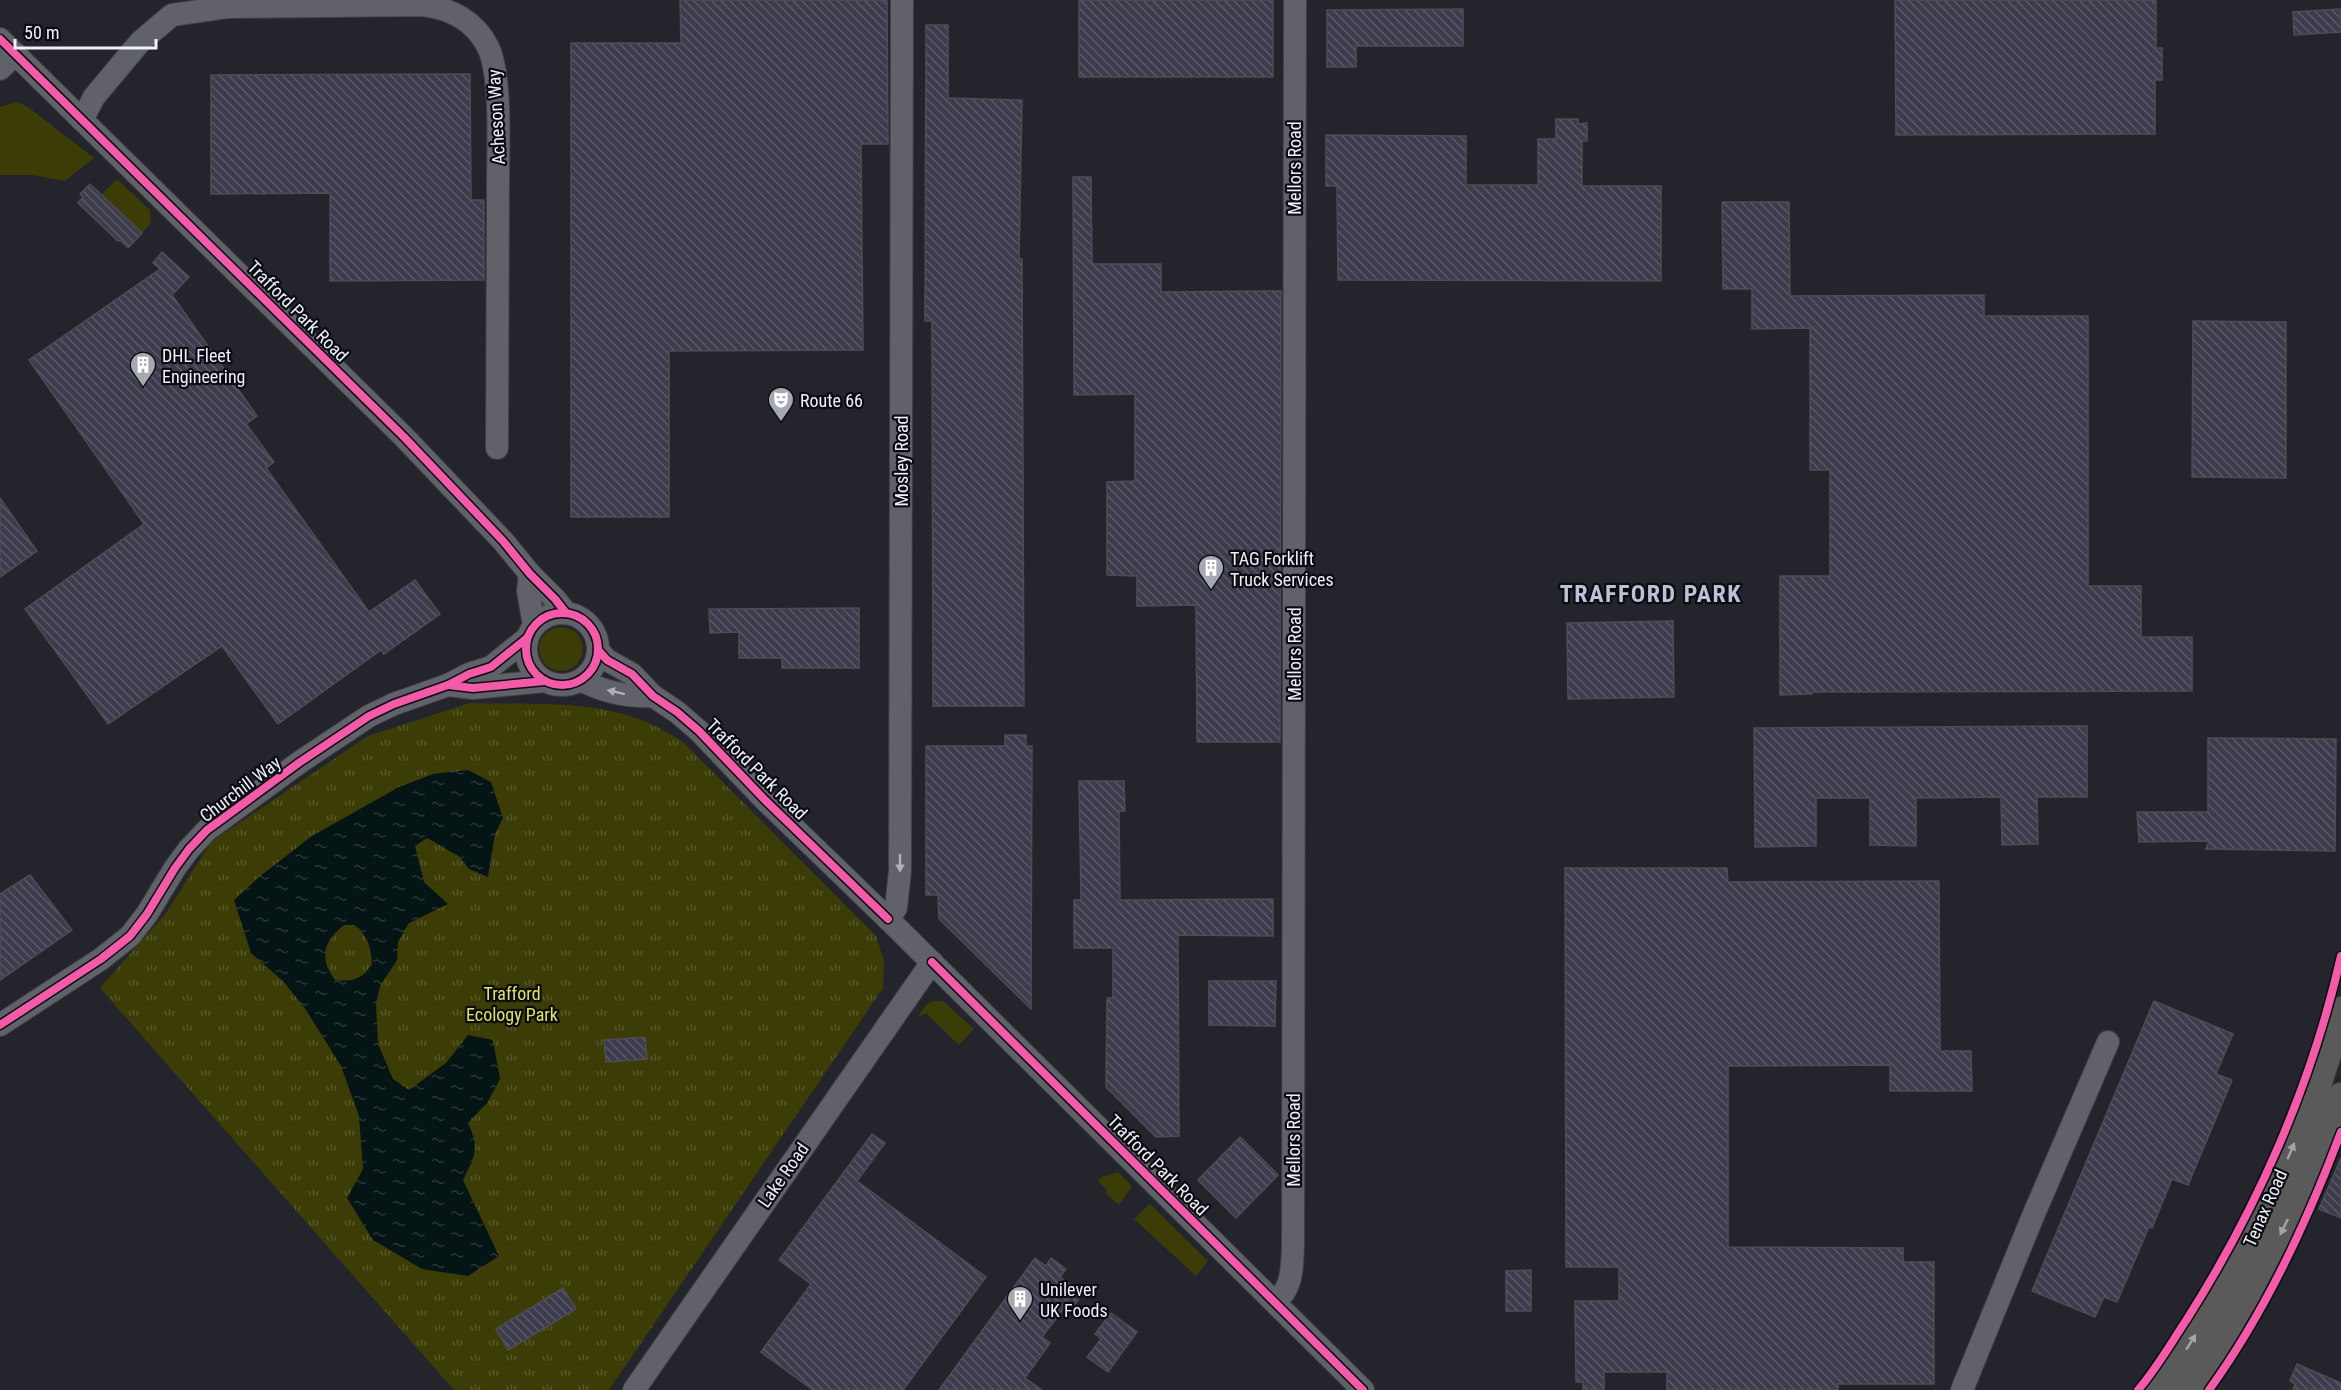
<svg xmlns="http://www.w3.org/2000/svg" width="2341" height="1390" font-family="'Roboto Condensed',sans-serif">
  <defs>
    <pattern id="park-tufts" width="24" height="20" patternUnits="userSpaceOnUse" patternTransform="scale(1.5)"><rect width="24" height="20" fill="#3c3c06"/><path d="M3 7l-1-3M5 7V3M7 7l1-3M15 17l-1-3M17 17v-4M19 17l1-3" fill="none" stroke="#58582b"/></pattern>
    <pattern id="water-ripples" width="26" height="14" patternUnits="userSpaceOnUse" patternTransform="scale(1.5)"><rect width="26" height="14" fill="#051414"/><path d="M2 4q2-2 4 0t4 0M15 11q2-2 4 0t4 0" fill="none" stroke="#2a3637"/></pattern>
    <pattern id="building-back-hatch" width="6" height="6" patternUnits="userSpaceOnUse" patternTransform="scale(1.5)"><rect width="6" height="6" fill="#3c3c4d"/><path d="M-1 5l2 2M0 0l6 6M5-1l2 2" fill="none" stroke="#585868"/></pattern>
  </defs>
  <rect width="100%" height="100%" fill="#24242c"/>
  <g fill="#3c3c06">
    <path d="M17,102L28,107L94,158L65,181L32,175H0V107Z"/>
    <path d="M117,179L150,210L151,223L142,233L101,195Z"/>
    <circle cx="561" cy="649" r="22"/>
    <path d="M934,1001H943L974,1029L959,1045L926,1013L917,1018L926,1005Z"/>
    <path d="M1118,1172L1132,1186L1119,1205L1105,1193L1107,1191L1098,1181L1102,1177Z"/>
    <path d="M1150,1204L1208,1261L1196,1276L1134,1219Z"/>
  </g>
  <path fill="url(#park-tufts)" d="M470,703C530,705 596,699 651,724C662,729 673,736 683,742L876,936L884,961L883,988L609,1390H454L100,988L166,913L211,842L368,736Z"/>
  <path fill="url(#water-ripples)" fill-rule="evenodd" d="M468,770L491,782L503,818L495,834L488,877L469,869L460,857L427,838L415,846L424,882L448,904L409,923L398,942L397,960L380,986L376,1004L378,1044L393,1079L409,1090L446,1063L468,1035L493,1040L500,1079L487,1103L468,1123C480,1149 475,1156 463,1180L499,1256L468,1276L422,1269L373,1240L347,1198L363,1169L359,1116L341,1066L306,1010L284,982L251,953L234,900L259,877L312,836L399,787L433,774ZM344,925H354C368,936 371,947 372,964C362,979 353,982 335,980C319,958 323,942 344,925Z"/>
  <g fill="url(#building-back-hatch)" stroke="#4c4d54" stroke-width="1.5">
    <path d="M680,0H887L888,144H861L863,350L669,351V517H571V43H681Z"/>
    <rect x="1079" y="0" width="194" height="77"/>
    <path d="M1895,0H2156V48H2162V80H2155V134L1896,135Z"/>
    <path d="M1463,9V46H1356V67H1327V10Z"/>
    <path d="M2340,9L2341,32L2294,35L2293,12Z"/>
    <path d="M926,25H948V98L1022,100L1019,259H1022L1024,706H933L932,321H925Z"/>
    <path d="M470,74L471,200H484V280L330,281V193L211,194V75Z"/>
    <path d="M1556,119H1578V124L1587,123V141H1582V186H1661V281L1338,280L1337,186H1326V135L1466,136V185H1538V139H1556Z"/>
    <path d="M1073,177H1091L1092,264H1161V292L1281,291L1280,742H1197L1196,605L1137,606V576L1107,575V482L1135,481V394L1074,395Z"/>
    <path d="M90,184L142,233L128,248L120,240L118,241L78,203L83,197L80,194Z"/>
    <path d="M1722,202H1789L1790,296L1984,295V316H2088V586H2141V637H2192V691L1812,692V694L1780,695V576H1830V470H1810V328L1752,329V289H1723Z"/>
    <path d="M162,252L189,277L172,295L257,416L246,424L274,462L266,468L369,612L415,580L440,614L384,654L381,650L278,724L222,646L108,724L25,609L144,524L29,360L160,269L153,263Z"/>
    <path d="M2193,321L2286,322V478L2192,477Z"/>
    <path d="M0,498L37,551L0,577Z"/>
    <path d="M859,608V668H782V658H739V632L710,633L709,609Z"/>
    <path d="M1673,621L1674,697L1568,699L1567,623Z"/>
    <path d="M2087,726V797H2037L2038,844L2002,845L2001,797L1916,798V846L1870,845V798H1816V846L1755,847L1754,728Z"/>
    <path d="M1005,735H1026V746H1032L1031,1009L939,919L938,895H926V746H1005Z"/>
    <path d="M2208,738L2336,739L2335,851L2206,849L2209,841L2139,842L2137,812H2208Z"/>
    <path d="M1079,781H1124L1125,811H1119L1120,900L1273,899V936L1178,935L1179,1136L1156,1137L1106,1087L1107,998H1113V948H1074V900H1081Z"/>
    <path d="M1565,868H1727L1728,882L1939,881L1940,1051H1971L1972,1091H1890V1065L1728,1066V1247L1903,1248V1262H1934V1384H1838V1390H1667V1372H1604V1390H1583V1382H1576L1575,1301H1619V1267H1566Z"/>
    <path d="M30,875L72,930L0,980V894Z"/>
    <path d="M1209,981H1276L1275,1026L1209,1025Z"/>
    <path d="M2154,1001L2233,1034L2216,1074L2232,1080L2188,1185L2172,1179L2152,1228L2149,1227L2117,1302L2104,1297L2095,1317L2032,1291Z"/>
    <path d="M645,1037L647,1059L606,1062L604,1040Z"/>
    <path d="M872,1134L885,1143L857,1181L986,1277L903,1390H813L761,1352L811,1284L779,1260Z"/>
    <path d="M1240,1137L1278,1175L1236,1218L1198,1180Z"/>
    <path d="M2341,1158V1218L2319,1209Z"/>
    <path d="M1035,1258L1046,1266L1051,1258L1066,1269L1060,1277L1083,1294L1072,1308L1067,1304L1042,1337L1050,1343L1025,1378L1042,1390H939Z"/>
    <path d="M1531,1270V1311H1506V1271Z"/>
    <path d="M563,1288L576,1309L508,1350L496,1329Z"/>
    <path d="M1111,1313L1137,1332L1108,1372L1087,1357L1101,1339L1095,1334Z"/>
    <path d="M2297,1364L2341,1383V1390H2293L2295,1384L2290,1381Z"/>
  </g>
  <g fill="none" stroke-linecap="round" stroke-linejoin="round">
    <defs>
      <g id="minor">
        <path d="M0,39L404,437L503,541L530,574L555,599L566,613"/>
        <path d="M0,69L16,54"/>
        <path d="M82,120L94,97L140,42L172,15L227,7L422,5C450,8 475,21 488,47C502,76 498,149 498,183C498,271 498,359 497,448"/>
        <path d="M530,574L528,591L534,625"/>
        <circle cx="562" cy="649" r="36"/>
        <path d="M598,650L607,660L632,674L653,696L677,712L699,731L764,799L888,919L1363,1390"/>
        <path d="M581,680C603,692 628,697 653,696"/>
        <path d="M448,685L473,688L545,681"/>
        <path d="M888,919L896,908L900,871L902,0"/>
        <path d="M0,1025L101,959L130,936L147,914L175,868L189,849L207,830L300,762L369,716L394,704L448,685L469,674L491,667L527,638"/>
        <path d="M1275,1302C1293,1288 1292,1267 1293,1245L1295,0"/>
        <path d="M634,1390L932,962"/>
        <path d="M1962,1390L2033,1216L2108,1042"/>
      </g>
      <g id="major">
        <path d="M2158,1390L2189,1346L2249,1247L2315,1091L2341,1011"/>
        <path d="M2189,1390C2214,1358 2232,1323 2252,1288C2286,1226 2317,1163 2341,1097"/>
      </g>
    </defs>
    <use href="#minor" stroke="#3f3f46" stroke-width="24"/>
    <use href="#major" stroke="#3f3f46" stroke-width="30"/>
    <use href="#minor" stroke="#616269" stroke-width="22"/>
    <use href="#major" stroke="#5b5a5a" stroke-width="28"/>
    <defs>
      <g id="cycleway">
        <path d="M0,39L404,437L503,541L530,574L555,599L566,613"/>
        <circle cx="562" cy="649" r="36"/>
        <path d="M598,650L607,660L632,674L653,696L677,712L699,731L764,799L888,919"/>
        <path d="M448,685L473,688L545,681"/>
        <path d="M932,962L1363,1390"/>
        <path d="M0,1025L101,959L130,936L147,914L175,868L189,849L207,830L300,762L369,716L394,704L448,685L469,674L491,667L527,638"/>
        <path d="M2138,1390C2157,1368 2171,1343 2187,1319C2257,1209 2312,1084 2341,956"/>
        <path d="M2209,1390C2266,1311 2307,1223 2341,1132"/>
      </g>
    </defs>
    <use href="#cycleway" stroke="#0b0b12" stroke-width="11"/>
    <use href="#cycleway" stroke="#f35aa7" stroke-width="8"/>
  </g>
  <defs><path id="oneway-solid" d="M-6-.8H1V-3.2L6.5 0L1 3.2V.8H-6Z" transform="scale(1.5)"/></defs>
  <g fill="#afb0b9">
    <use href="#oneway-solid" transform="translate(616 692) rotate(-166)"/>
    <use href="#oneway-solid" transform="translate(900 863) rotate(90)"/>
  </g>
  <g fill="#a4a5aa">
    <use href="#oneway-solid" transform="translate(2291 1151) rotate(-67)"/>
    <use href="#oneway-solid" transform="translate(2284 1227) rotate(116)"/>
    <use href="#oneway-solid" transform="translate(2191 1342) rotate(-58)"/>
  </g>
  <defs>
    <symbol id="building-pin" viewBox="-11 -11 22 30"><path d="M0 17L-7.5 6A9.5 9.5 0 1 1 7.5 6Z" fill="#a7a9b2" stroke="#0b0b12"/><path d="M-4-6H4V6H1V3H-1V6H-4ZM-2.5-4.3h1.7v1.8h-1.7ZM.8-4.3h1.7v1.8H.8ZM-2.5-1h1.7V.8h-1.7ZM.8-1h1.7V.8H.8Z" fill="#fff"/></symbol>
    <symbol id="theatre-pin" viewBox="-11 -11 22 30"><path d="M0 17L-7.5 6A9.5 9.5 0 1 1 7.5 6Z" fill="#a7a9b2" stroke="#0b0b12"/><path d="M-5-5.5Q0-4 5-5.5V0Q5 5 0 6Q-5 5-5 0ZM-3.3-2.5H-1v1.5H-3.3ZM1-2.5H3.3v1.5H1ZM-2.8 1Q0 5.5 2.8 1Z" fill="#fff"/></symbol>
  </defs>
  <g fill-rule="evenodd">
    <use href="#building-pin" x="128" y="350" width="30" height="40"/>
    <use href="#theatre-pin" x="766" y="385" width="30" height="40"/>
    <use href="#building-pin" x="1196" y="553" width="30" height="40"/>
    <use href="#building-pin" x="1005" y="1284" width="30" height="40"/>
  </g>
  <g text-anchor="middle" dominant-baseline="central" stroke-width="4.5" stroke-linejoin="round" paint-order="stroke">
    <g font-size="18" fill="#eef0fa" stroke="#0b0b12">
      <text transform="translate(496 117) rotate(-93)">Acheson Way</text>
      <text transform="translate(1294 168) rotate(-90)">Mellors Road</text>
      <text transform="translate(298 311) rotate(45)">Trafford Park Road</text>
      <text transform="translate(901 461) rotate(-90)">Mosley Road</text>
      <text transform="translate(1294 654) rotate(-90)">Mellors Road</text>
      <text transform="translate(757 769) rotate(45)">Trafford Park Road</text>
      <text transform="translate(240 789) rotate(-37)">Churchill Way</text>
      <text transform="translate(1293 1140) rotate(-90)">Mellors Road</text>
      <text transform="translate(1158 1165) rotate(45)">Trafford Park Road</text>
      <text transform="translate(783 1175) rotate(-55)">Lake Road</text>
      <text transform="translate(2265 1208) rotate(-66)">Tenax Road</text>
    </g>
    <g font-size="18" fill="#eef0fa" stroke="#0b0b12" text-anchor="start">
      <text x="162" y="355">DHL Fleet<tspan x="162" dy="21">Engineering</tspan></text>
      <text x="800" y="400">Route 66</text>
      <text x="1230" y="558">TAG Forklift<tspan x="1230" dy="21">Truck Services</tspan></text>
      <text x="1040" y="1289">Unilever<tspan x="1040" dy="21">UK Foods</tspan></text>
    </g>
    <g font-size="18" fill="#e1e462" stroke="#0b0b12">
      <text x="512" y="993">Trafford<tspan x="512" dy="21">Ecology Park</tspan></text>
    </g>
    <g font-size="24" font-weight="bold" letter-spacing="1.5" fill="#bec0d5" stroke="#0b0b12">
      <text x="1651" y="594">TRAFFORD PARK</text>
    </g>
  </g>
  <path d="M15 39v9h141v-9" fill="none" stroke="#eef0fa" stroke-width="3"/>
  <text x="24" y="39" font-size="18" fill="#eef0fa" stroke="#0b0b12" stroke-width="4.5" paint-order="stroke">50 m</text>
</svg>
